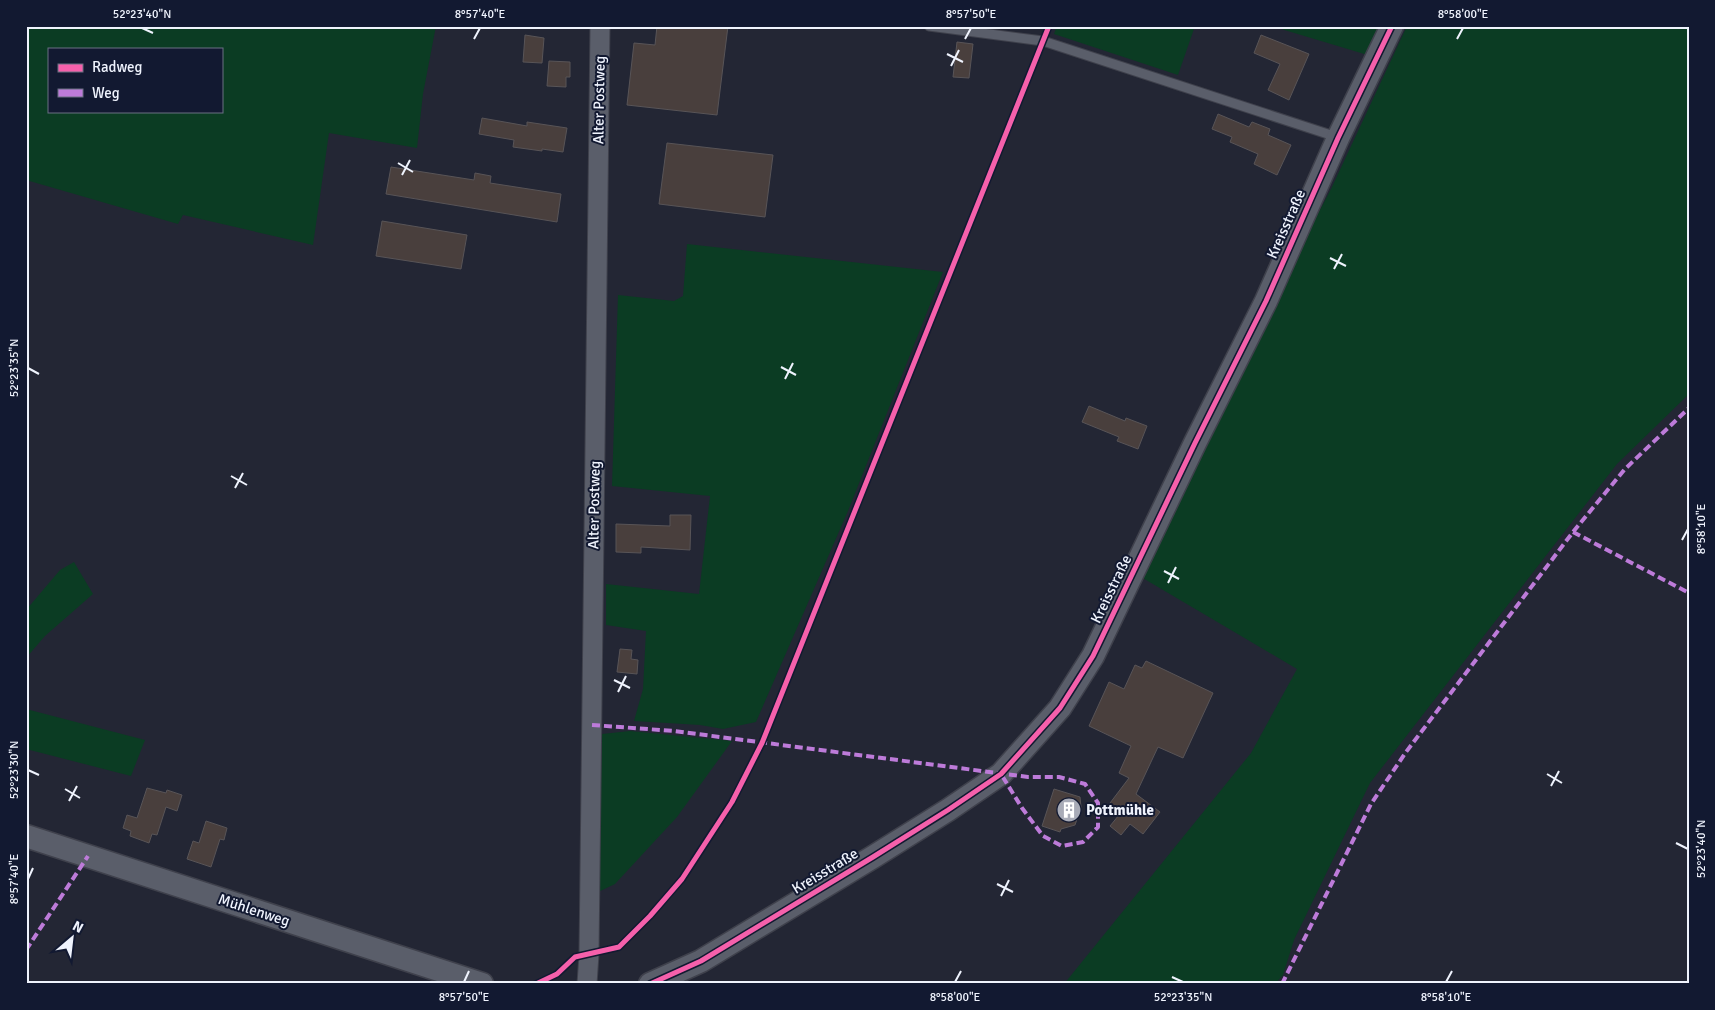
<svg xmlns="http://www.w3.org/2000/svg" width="1715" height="1010" font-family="Signika,sans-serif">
  <rect width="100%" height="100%" fill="#232634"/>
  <g fill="#0b3c23" fill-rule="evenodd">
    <path d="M26,26H436L423,94L417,148L329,133L313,245L183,215L178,224L26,180ZM49,49H221V111H49Z"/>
    <path d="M1057,26H1195L1178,75L1054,34Z"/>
    <path d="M1271,26H1385L1371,56Z"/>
    <path d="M1407,26H1689V394L1617,464L1370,783L1294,940L1283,975L1275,984H1064L1251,753L1297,669L1141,577L1288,271L1331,189Z"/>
    <path d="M687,244L943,272L848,511L756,722L723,729L700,725L634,721L643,689L646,631L606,625V584L699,594L710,496L612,486L618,295L674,301L683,296Z"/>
    <path d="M74,562L93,594L45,636L26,658V610L60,570Z"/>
    <path d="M26,709L145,740L131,776L26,749Z"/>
    <path d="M630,731L732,741L677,817L615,884L598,892L602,734Z"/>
  </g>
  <g fill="#493f3d" stroke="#585457">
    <path d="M657,26H728L717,115L627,105L634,43L655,45Z"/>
    <path d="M525,35L544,38L542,63L523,62Z"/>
    <path d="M1261,35L1309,54L1289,100L1268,90L1280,64L1254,53Z"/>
    <path d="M957,42L973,44L969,78L953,77Z"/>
    <path d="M549,61L570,62V77H566V87L547,86Z"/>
    <path d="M1218,114L1249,127L1252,122L1270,129L1268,135L1291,145L1277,175L1254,164L1258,154L1230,142L1232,137L1212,129Z"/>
    <path d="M482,118L527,126V122L567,128L563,152L542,149V151L513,147L514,140L479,134Z"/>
    <path d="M667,143L773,155L765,217L659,204Z"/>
    <path d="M391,167L474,180L475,173L491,176L490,183L561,194L557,222L386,194Z"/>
    <path d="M382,221L467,235L461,269L376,256Z"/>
    <path d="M1089,406L1125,421L1126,418L1147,426L1138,449L1117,441L1119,437L1082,422Z"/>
    <path d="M670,515H691L690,550L641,547V553L616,552V524L670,526Z"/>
    <path d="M620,649L632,650L631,659L638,660L637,674L617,672Z"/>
    <path d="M1146,661L1213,693L1183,758L1158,747L1136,794L1160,812L1143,834L1130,824L1121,835L1110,826L1119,815L1107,807L1129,778L1119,773L1131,746L1089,726L1109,682L1124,689L1135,665L1142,668Z"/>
    <path d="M147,788L166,793L167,790L182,795L177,811L166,807L157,835L152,834L149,843L130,836L131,831L123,828L127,815L137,818Z"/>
    <path d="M1054,789L1080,797L1081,807L1075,825L1061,829L1060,832L1042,826Z"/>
    <path d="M206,821L227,828L224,840L220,839L211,867L187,859L193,841L199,843Z"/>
  </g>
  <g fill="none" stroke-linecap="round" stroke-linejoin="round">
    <defs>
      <path id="service" d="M929,26L1043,41L1337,137"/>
      <path id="minor" d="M587,984L589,954L600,26"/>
      <g id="tertiary">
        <path d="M26,836L482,984"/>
        <path d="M650,984L701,961L873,857L948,810L1001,774L1060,708L1093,656L1195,443L1266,301L1338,138L1392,26"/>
      </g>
    </defs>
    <use href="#service" stroke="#3f414c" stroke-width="11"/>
    <use href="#minor" stroke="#3f414c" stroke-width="21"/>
    <use href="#tertiary" stroke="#3f414c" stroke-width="25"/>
    <use href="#service" stroke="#5a5e6a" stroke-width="9"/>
    <use href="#minor" stroke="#5a5e6a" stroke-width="19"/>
    <use href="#tertiary" stroke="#5a5e6a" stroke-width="22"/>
    <g stroke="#bd7bd9" stroke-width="4" stroke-dasharray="8 4" stroke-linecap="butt">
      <path d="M1573,532L1689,593"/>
      <path d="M592,725L674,731L1028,777H1059L1085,784L1098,803V827L1083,842L1062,846L1043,836L1022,808L1001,774"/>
      <path d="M26,950L88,856"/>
      <path d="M1282,984L1371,804L1406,752L1573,532L1625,469L1689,408"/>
    </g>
    <defs>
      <g id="cycleway">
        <path d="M536,984L557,974L575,957L619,947L650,916L682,879L732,802L762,743L1049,26"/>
        <path d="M650,984L701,961L873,857L948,810L1001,774L1060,708L1093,656L1195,443L1266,301L1338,138L1392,26"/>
      </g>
    </defs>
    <use href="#cycleway" stroke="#121931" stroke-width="8"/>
    <use href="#cycleway" stroke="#f560ab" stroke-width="5"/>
  </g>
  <path fill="none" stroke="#eff3fd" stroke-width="2" d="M142,28L153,33M474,39L480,28M965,39L971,28M1457,39L1463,28M947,54L963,62M951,66L959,50M398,163L413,172M402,175L410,160M1330,258L1346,266M1334,269L1342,254M781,367L796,375M28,368L39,374M785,379L793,363M231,476L247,485M235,488L243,473M1682,540L1688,529M1164,571L1179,579M1168,583L1176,567M614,680L630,688M618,692L626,676M28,770L39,775M1547,774L1562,783M1551,786L1559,771M65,789L80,798M69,801L77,786M1676,843L1688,849M28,879L33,868M997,884L1013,892M1001,896L1009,880M1172,977L1183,982M464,982L469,971M955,982L961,971M1446,982L1452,971"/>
  <defs>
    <symbol id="building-disc" viewBox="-11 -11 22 22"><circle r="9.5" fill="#a8abb7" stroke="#121931"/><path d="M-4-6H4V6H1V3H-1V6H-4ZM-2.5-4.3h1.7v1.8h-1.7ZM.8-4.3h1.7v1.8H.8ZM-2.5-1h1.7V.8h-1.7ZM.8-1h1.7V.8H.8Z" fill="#fff"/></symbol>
  </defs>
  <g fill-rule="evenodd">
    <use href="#building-disc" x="1055" y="796" width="28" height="28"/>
  </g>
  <g text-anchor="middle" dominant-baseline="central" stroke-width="4" stroke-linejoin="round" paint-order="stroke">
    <g font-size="15" fill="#eff3fd" stroke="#121931">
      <text transform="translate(599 100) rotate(-89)">Alter Postweg</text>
      <text transform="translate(1286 224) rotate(-66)">Kreisstraße</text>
      <text transform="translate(594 505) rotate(-89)">Alter Postweg</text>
      <text transform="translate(1111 589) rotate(-64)">Kreisstraße</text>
      <text transform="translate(825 871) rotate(-31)">Kreisstraße</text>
      <text transform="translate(254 910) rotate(18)">Mühlenweg</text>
    </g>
    <g font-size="15" font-weight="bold" fill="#eff3fd" stroke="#121931" text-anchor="start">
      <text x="1086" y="810">Pottmühle</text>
    </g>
  </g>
  <rect width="1715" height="1010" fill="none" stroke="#121931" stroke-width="55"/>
  <rect x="48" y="48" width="175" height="65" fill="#121931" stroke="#6a7083"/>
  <rect x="58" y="64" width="25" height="8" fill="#f560ab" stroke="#6a7083"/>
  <text x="92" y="72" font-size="15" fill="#eff3fd">Radweg</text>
  <rect x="58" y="89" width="25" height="8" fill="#bd7bd9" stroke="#6a7083"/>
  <text x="92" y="98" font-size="15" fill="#eff3fd">Weg</text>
  <g transform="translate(72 938) rotate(28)" stroke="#121931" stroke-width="4" paint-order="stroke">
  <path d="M0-4L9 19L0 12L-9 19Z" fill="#eff3fd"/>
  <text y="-8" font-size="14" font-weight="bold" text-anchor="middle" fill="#eff3fd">N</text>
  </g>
  <rect x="28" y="28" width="1660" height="954" fill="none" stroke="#eff3fd" stroke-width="2"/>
  <g font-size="12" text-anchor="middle" fill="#eff3fd">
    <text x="142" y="18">52°23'40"N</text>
    <text x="480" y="18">8°57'40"E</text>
    <text x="971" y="18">8°57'50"E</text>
    <text x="1463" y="18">8°58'00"E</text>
    <text transform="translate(14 368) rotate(-90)" y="4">52°23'35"N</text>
    <text transform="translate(1701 529) rotate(-90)" y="4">8°58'10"E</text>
    <text transform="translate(14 770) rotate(-90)" y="4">52°23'30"N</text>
    <text transform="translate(1701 849) rotate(-90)" y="4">52°23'40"N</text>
    <text transform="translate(14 879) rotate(-90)" y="4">8°57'40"E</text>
    <text x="464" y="1001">8°57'50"E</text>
    <text x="955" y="1001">8°58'00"E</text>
    <text x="1183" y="1001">52°23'35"N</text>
    <text x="1446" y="1001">8°58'10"E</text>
  </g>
</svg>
